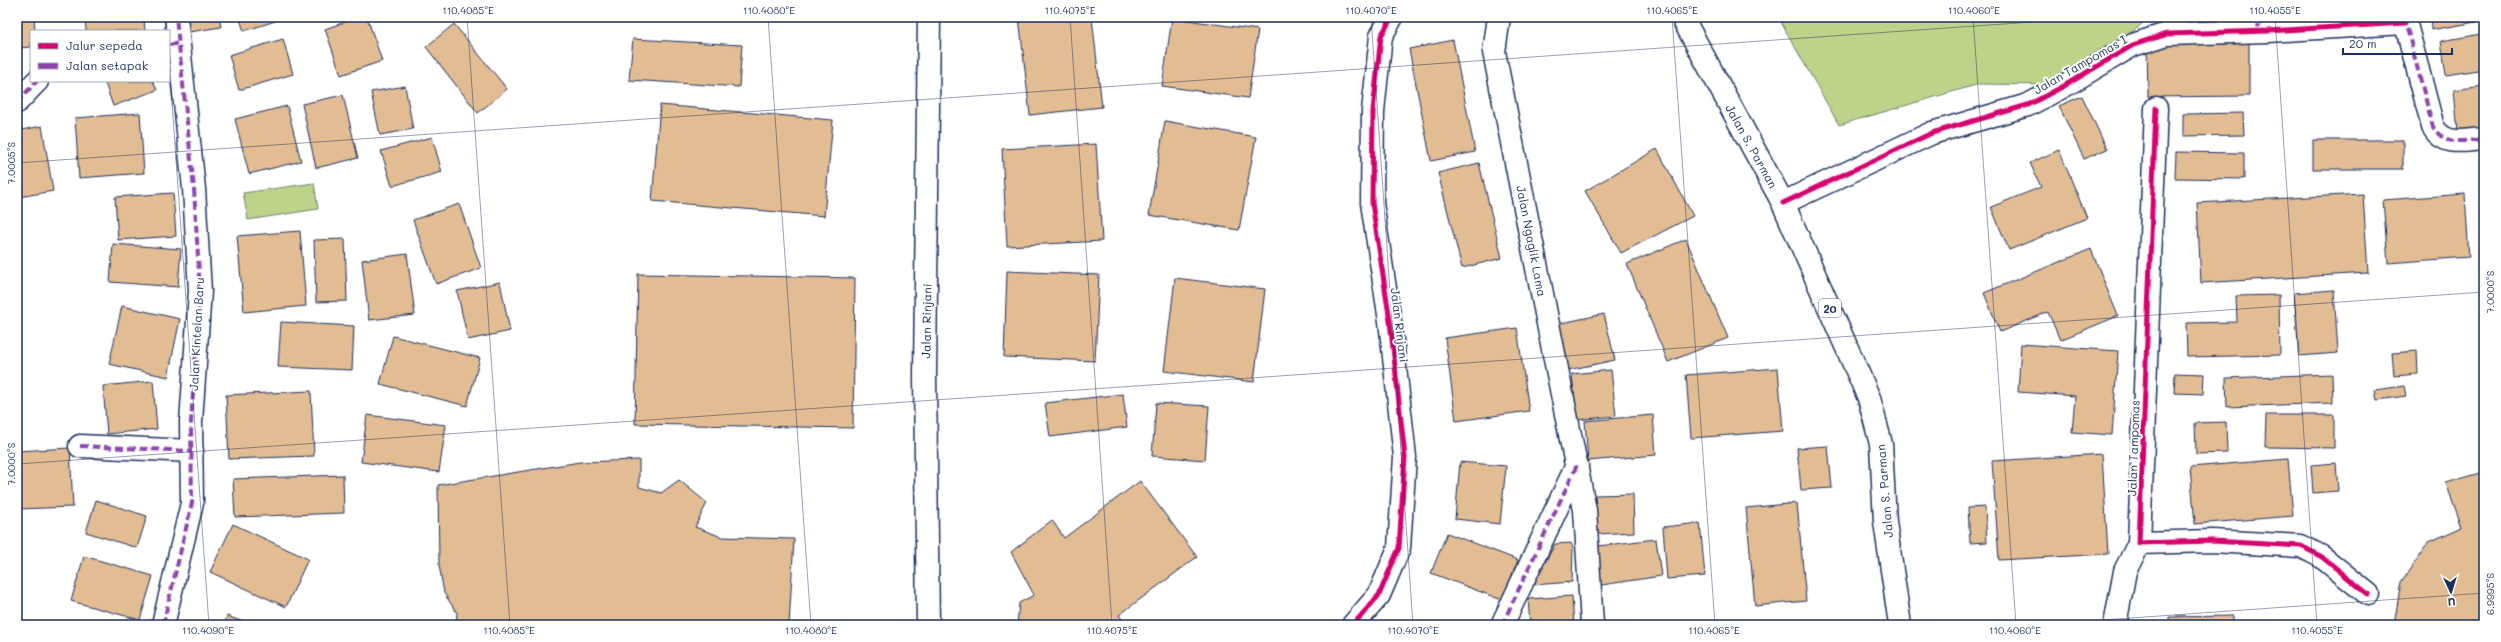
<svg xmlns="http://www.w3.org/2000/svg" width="2501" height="642" font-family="Mali,sans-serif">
  <rect width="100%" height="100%" fill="#fff"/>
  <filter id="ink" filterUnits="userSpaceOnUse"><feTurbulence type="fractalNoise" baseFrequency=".025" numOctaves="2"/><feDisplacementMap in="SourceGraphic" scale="8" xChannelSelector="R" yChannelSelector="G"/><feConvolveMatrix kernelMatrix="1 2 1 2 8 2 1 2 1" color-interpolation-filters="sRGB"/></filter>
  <g filter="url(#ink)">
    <g fill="#bdd389" stroke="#6c8174">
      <path d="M1778,17H2145L2143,23L2112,48L2049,85L1979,84L1839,125Z"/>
      <path d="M314,183L318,209L248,220L243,193Z"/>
    </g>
    <g fill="#e2bc93" stroke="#1b2f5e">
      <path d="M17,17H34L35,31H31V47L17,48Z"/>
      <path d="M85,17H144L145,31H86Z"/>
      <path d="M186,17H219L221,27L189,32Z"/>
      <path d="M239,17H288L244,31Z"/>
      <path d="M359,17H367L382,61L341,75L325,29Z"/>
      <path d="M1019,17H1092L1102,107L1030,115Z"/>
      <path d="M2430,17H2476L2477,22L2431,30Z"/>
      <path d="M1172,18L1258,30L1248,98L1162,86Z"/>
      <path d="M454,24L507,89L478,113L426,47Z"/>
      <path d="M2482,34L2484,69L2446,75L2441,41Z"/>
      <path d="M283,39L293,74L239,90L229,55Z"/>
      <path d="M633,39L742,45L739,87L629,80Z"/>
      <path d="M1453,40L1475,152L1431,161L1409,49Z"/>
      <path d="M2249,42V96L2148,97L2147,44Z"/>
      <path d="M111,81H153L157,90L113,106L105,83Z"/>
      <path d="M405,86L413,129L380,135L371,92Z"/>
      <path d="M2484,86V128L2458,132L2454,90Z"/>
      <path d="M343,95L358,158L316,168L302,104Z"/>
      <path d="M2082,96L2107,149L2084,159L2059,106Z"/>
      <path d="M660,105L833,120L824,216L652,201Z"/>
      <path d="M287,106L301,161L249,174L235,119Z"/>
      <path d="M140,113L144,173L79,178L75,118Z"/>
      <path d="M2243,113L2244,135L2183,136V114Z"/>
      <path d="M1165,121L1256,137L1239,230L1149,215Z"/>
      <path d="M42,126L53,191L19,197L17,131Z"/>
      <path d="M432,137L442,172L392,186L381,151Z"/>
      <rect x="2313" y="140" width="90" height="29"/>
      <path d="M1096,144L1102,241L1007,246L1002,149Z"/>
      <path d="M1657,149L1693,216L1621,253L1585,191Z"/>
      <path d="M2059,150L2087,218L2009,250L1991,207L2041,187L2030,163Z"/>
      <path d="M2176,152L2244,153V179L2175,178Z"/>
      <path d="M1479,163L1502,258L1462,268L1438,173Z"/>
      <path d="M173,193L176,236L118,240L115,197Z"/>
      <path d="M2363,194L2368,273L2201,283L2197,203Z"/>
      <path d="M2465,194L2469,257L2388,263L2383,200Z"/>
      <path d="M459,204L481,268L436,284L413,220Z"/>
      <path d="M300,231L306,306L244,312L237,236Z"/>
      <path d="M345,239L347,301L316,302L314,240Z"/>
      <path d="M1686,239L1728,338L1668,362L1627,264Z"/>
      <path d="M113,244L181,249L178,287L110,282Z"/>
      <path d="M2091,249L2118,316L2060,340L2048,312L2000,332L1984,293Z"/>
      <path d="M407,254L415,315L369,320L362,260Z"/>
      <path d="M1007,271L1099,275L1095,361L1004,357Z"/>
      <path d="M638,274L855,278L853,428L635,424Z"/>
      <path d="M1175,278L1265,289L1254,382L1164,371Z"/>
      <path d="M500,282L510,331L468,340L457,291Z"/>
      <path d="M2334,290L2338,353L2299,356L2294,293Z"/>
      <path d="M2279,295L2280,355L2187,357L2186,323L2237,322L2236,296Z"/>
      <path d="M122,306L180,319L168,377L109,364Z"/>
      <path d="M1604,314L1615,360L1568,370L1557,324Z"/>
      <path d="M281,322L354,326L352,370L278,367Z"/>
      <path d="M1517,328L1529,411L1456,421L1445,338Z"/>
      <path d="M393,336L480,358L467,406L380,384Z"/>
      <path d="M2021,344L2118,351L2112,435L2072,432L2075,396L2018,392Z"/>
      <path d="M2417,351L2418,374L2394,376L2392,353Z"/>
      <path d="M1778,368L1783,431L1691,438L1686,375Z"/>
      <path d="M1611,370L1616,416L1577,420L1572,374Z"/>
      <path d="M2175,373L2204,374L2203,394L2174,393Z"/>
      <path d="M2332,374L2333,403L2227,407L2226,378Z"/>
      <path d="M153,381L157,429L107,434L103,386Z"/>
      <path d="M2404,386L2406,396L2377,400L2375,390Z"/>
      <path d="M311,391L314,456L229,459L226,395Z"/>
      <path d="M1123,394L1127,427L1050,437L1045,403Z"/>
      <path d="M1156,403L1209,406L1205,460L1152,456Z"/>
      <path d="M367,415L446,425L439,472L361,462Z"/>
      <path d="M1653,415L1656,455L1588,461L1585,421Z"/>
      <path d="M2266,415H2334V448L2265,447Z"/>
      <path d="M2226,422L2227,453L2196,454L2195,423Z"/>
      <path d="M1828,446L1832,488L1801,490L1797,448Z"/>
      <path d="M70,448L73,507L17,509V451Z"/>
      <path d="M2102,454L2108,554L1999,560L1992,461Z"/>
      <path d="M2288,459L2293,516L2195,524L2190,467Z"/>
      <path d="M639,460V487L661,493L679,480L707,503L695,527L722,537L794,539L789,625H456L457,613L444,593L439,565L438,485L580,462Z"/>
      <path d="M1460,462L1506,466L1500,524L1455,519Z"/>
      <path d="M2336,463L2338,491L2313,493L2311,465Z"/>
      <path d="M2484,472V625H2394L2401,582L2429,542L2462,527L2446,483Z"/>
      <path d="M343,475L344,513L235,517L233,479Z"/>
      <path d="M1140,481L1197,557L1119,615L1124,622L1122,625H1017L1019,603L1034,595L1011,552L1052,520L1064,538Z"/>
      <path d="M1633,494L1634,532L1597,534L1595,495Z"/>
      <path d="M96,500L147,516L137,548L86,532Z"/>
      <path d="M1797,503L1806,601L1755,606L1746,508Z"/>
      <path d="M1985,507L1987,542L1970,543L1968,508Z"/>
      <path d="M1700,523L1705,576L1667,579L1663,527Z"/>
      <path d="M233,524L308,559L286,607L210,572Z"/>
      <path d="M1447,533L1518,560L1502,600L1431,573Z"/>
      <path d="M1656,539L1661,576L1595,586L1590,547Z"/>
      <path d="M1571,543L1573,547L1572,582L1533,585L1555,544Z"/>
      <path d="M84,556L153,576L140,620L71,601Z"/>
      <path d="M1572,596L1574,625H1530L1528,599Z"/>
      <path d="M227,616L252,625H224Z"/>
      <path d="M2232,616V625H2169V617Z"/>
    </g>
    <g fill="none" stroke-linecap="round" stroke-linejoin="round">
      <defs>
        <g id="street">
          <path d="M1499,17L1494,52L1585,510L1592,625"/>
          <path d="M2404,17L2433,127C2445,147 2464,140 2484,139"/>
          <path d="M17,102L37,81"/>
          <path d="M2156,108L2139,543L2212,541L2301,546L2322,557L2368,594"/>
          <path d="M1783,203L1932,133L2028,105L2064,86L2133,45L2167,34L2268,31L2405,23"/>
          <path d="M80,446L192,451"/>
          <path d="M163,625L192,503L191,422L200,291L194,189L176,17"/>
          <path d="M1502,625L1577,465"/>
          <path d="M2115,625L2125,571L2139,543"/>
        </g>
        <g id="secondary">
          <path d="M928,625L925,376L929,17"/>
          <path d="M1353,625L1379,595L1399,548L1405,457L1390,321L1372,203L1373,111L1381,36L1392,17"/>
        </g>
        <path id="highway" d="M1682,17L1783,203L1869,398L1881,444L1885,522L1900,625"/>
      </defs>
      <use href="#street" stroke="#1b2f5e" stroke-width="25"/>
      <use href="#secondary" stroke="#1b2f5e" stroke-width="25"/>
      <use href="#highway" stroke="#1b2f5e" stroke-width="25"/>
      <use href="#street" stroke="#fff" stroke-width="22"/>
      <use href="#secondary" stroke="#fff" stroke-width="22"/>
      <use href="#highway" stroke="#fff" stroke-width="22"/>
      <g stroke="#8e44ad" stroke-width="4" stroke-dasharray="8 4" stroke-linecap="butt">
        <path d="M2404,17L2433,127C2445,147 2464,140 2484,139"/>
        <path d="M2258,32L2259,17"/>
        <path d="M169,45L180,43"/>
        <path d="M17,102L37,81"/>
        <path d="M80,446L192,451"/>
        <path d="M163,625L192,503L191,422L200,291L194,189L176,17"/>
        <path d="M1502,625L1577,465"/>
      </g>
      <defs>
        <g id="cycleway">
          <path d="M2156,108L2139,543L2212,541L2301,546L2322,557L2368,594"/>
          <path d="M1783,203L1932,133L2028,105L2064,86L2133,45L2167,34L2268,31L2405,23"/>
          <path d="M1353,625L1379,595L1399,548L1405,457L1390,321L1372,203L1373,111L1381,36L1392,17"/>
        </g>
      </defs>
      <use href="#cycleway" stroke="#fff" stroke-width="8"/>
      <use href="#cycleway" stroke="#d6006c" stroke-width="5"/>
    </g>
  </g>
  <path fill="none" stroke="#1b2f5e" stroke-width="1" stroke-opacity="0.45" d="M166,17L167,31M467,17L510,625M768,17L811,625M1070,17L1112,625M1371,17L1413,625M1672,17L1715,625M1973,17L2016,625M2275,17L2317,625M169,60L209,625M17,163L2104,17M17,464L2484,292M2032,625L2484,593"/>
  <g text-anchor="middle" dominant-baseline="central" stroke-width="4" stroke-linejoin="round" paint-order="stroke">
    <rect fill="#fff" stroke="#5f6d8e" stroke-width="1" x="1819" y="299" width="22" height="18" rx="3"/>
    <g font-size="11" font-weight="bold" fill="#1b2f5e">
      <text x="1830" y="308">20</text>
    </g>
    <g font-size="12" fill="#1b2f5e" stroke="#fff">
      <text transform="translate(2080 64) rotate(-30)">Jalan Tampomas I</text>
      <text transform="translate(1752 146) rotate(61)">Jalan S. Parman</text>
      <text transform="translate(1532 241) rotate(79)">Jalan Ngaglik Lama</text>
      <text transform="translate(926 321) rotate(-89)">Jalan Rinjani</text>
      <text transform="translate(1400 325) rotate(83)">Jalan Rinjani</text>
      <text transform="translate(196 334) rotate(-87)">Jalan Kintelan Baru</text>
      <text transform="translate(2133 448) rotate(-88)">Jalan Tampomas</text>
      <text transform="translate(1884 491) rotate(-95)">Jalan S. Parman</text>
    </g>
  </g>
  <rect width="2501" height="642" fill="none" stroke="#fff" stroke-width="44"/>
  <rect x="30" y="30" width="140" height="52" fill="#ffffff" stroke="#a4acbf"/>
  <rect x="38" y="43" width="20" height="6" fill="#d6006c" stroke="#a4acbf"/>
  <text x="66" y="50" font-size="12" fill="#1b2f5e">Jalur sepeda</text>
  <rect x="38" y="63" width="20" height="6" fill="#8e44ad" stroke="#a4acbf"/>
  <text x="66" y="70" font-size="12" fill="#1b2f5e">Jalan setapak</text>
  <g transform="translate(2451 592) rotate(176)" stroke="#ffffff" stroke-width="3" paint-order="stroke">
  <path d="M0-3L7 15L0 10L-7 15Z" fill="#1b2f5e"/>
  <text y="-6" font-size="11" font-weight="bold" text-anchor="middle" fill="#1b2f5e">U</text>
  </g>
  <path d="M2343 48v6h109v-6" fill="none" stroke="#1b2f5e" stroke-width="2"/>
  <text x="2349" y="48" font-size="12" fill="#1b2f5e" stroke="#ffffff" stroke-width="3" paint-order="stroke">20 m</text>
  <rect x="22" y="22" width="2457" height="598" fill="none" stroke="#1b2f5e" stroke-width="1.5"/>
  <g font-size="10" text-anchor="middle" fill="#1b2f5e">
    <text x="468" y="14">110.4085°E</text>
    <text x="769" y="14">110.4080°E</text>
    <text x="1070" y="14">110.4075°E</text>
    <text x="1371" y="14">110.4070°E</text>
    <text x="1672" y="14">110.4065°E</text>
    <text x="1974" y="14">110.4060°E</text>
    <text x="2275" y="14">110.4055°E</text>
    <text transform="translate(11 163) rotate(-90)" y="4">7.0005°S</text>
    <text transform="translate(2490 292) rotate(-90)" y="4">7.0000°S</text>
    <text transform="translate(11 464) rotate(-90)" y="4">7.0000°S</text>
    <text transform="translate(2490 594) rotate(-90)" y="4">6.9995°S</text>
    <text x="208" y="634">110.4090°E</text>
    <text x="509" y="634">110.4085°E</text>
    <text x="811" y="634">110.4080°E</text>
    <text x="1112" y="634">110.4075°E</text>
    <text x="1413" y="634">110.4070°E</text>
    <text x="1714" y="634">110.4065°E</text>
    <text x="2015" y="634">110.4060°E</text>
    <text x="2317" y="634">110.4055°E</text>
  </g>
</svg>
